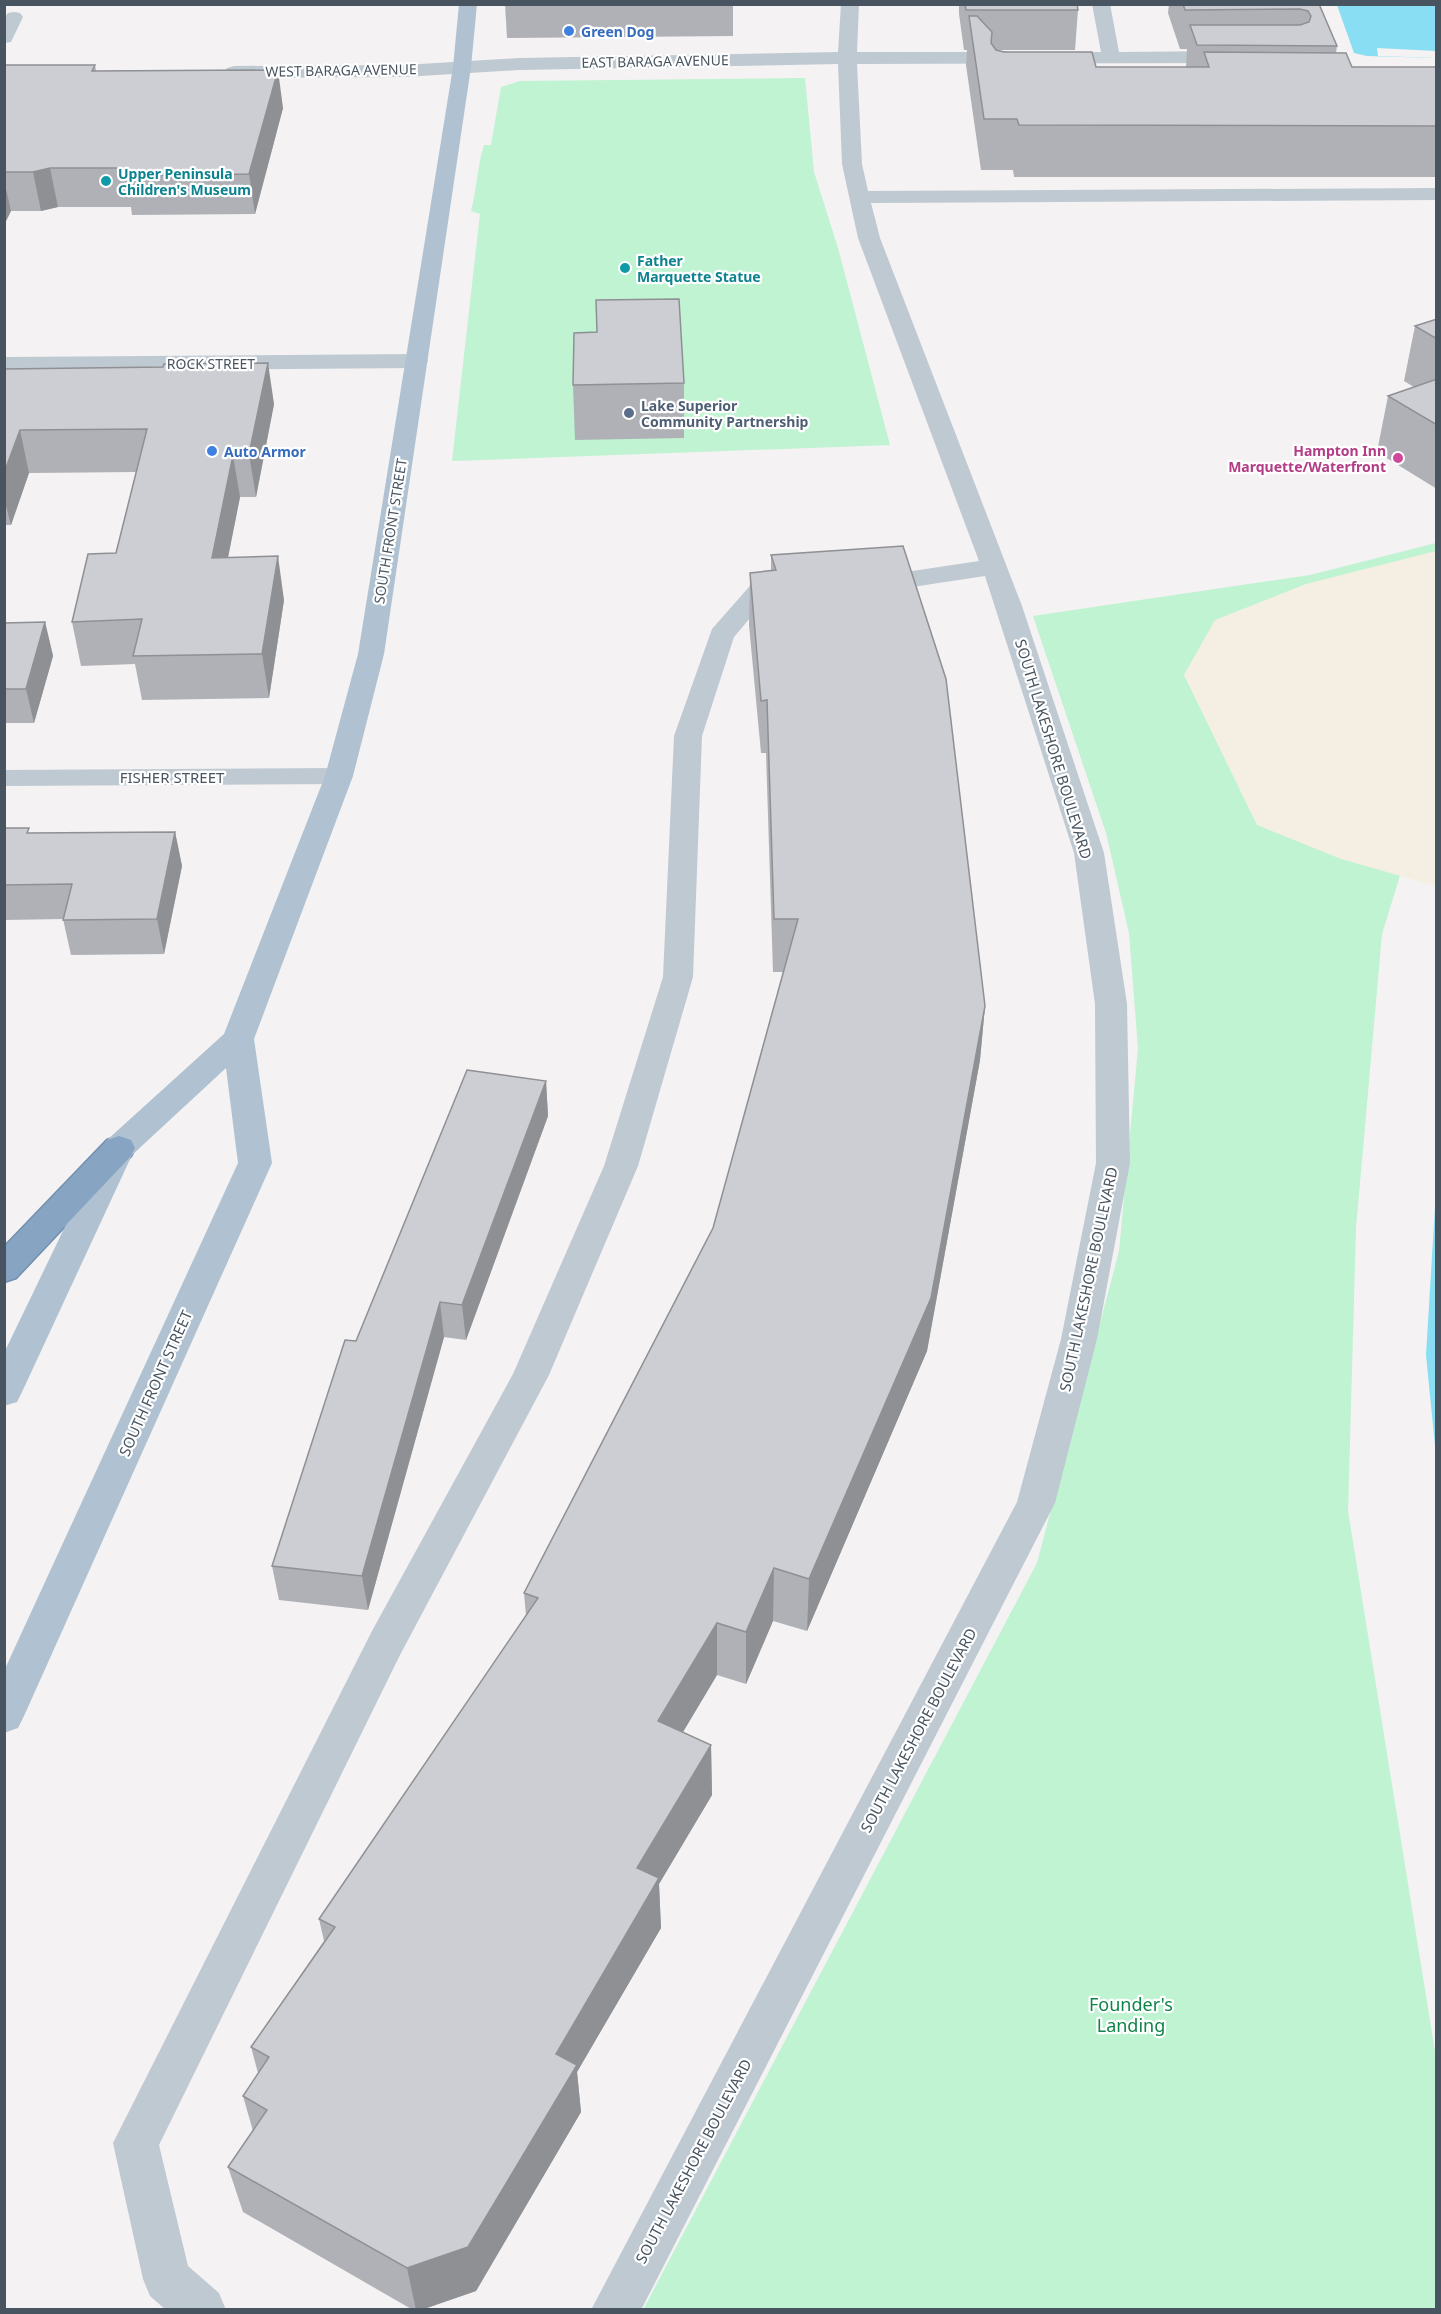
<svg xmlns="http://www.w3.org/2000/svg" width="1441" height="2314" font-family="'Noto Sans',sans-serif">
  <rect width="100%" height="100%" fill="#f4f2f2"/>
  <g fill="#bff3d2">
    <path d="M805,78L814,172L838,248L890,445L452,461L480,214L471,211C477,189 477,167 484,145H491L501,87L520,81Z"/>
    <path d="M1436,543V759L1382,934L1356,1228L1348,1511L1436,2058V2309L643,2310L1037,1563L1119,1251L1138,1049L1129,933L1106,833L1033,616L1310,575Z"/>
  </g>
  <path fill="#f5efe3" d="M1436,551V886L1341,859L1257,825L1184,675L1215,620L1306,584Z"/>
  <g fill="#89def3">
    <path d="M1337,5H1436V58L1367,56L1354,53Z"/>
    <path d="M1436,1191V1456L1426,1355Z"/>
  </g>
  <path fill="#f4f2f2" d="M1377,48L1436,51V58L1378,56Z"/>
  <g fill="none" stroke-linecap="round" stroke-linejoin="round">
    <defs>
      <path id="highway" d="M119,1136L131,1140L135,1148L131,1156L16,1278L4,1282V1247L107,1140Z"/>
    </defs>
    <use href="#highway" stroke="#7290af" stroke-width="3"/>
    <g fill="#bfc9d2" fill-rule="evenodd">
      <path d="M841,4H859L857,52H1101L1092,4H1110L1119,52L1232,51L1239,53L1241,57L1239,61L1232,63L857,64L862,164L868,191L1436,188V200L871,203L880,238L1022,606L1104,853L1127,1004L1130,1163L1097,1339L1055,1503L641,2310H591L1017,1502L1061,1339L1096,1163L1095,1004L1074,853L985,576L879,592L859,588L855,583L859,578L879,576L979,561L858,238L842,164L838,64L520,70L404,77L234,78L227,76L225,72L227,68L234,66L404,65L520,58L838,52Z"/>
      <path d="M14,12L20,13L23,17L11,42L4,43V18L8,13Z"/>
      <path d="M417,354L425,356L428,361L425,366L417,368L4,371V357Z"/>
      <path d="M787,573L796,576L800,581L796,586L773,591L734,637L702,736L693,977L638,1166L549,1375L400,1655L159,2145L188,2266L219,2293L226,2310H166L150,2296L143,2279L113,2143L372,1631L513,1374L604,1166L663,977L674,736L712,629L756,579Z"/>
      <path d="M339,768L349,770L353,776L349,782L339,784L4,786V770Z"/>
    </g>
    <path fill="#b0c2d2" fill-rule="evenodd" d="M459,4H477L471,67L384,654L353,776L254,1039L272,1163L24,1716L18,1728L4,1733V1671L238,1163L226,1068L132,1155L22,1392L17,1402L4,1406V1353L103,1148L107,1140L224,1034L325,776L358,654L453,67Z"/>
    <use href="#highway" fill="#87a5c3" fill-rule="evenodd"/>
  </g>
  <g fill="#afb1b6">
    <path d="M505,4H733V36L507,38Z"/>
    <path d="M959,4H1077L1078,10L1075,50H997L1096,67H1186L1187,49H1180L1168,13L1169,4H1319L1337,46L1336,53L1352,67H1437V177H1014L1013,170H981L966,65L967,50H964L959,14Z"/>
    <path d="M4,65H95L96,71L283,108L255,214L132,215L131,207H58L41,211H11L4,225Z"/>
    <path d="M1437,319V489L1377,452L1388,396L1414,387L1404,381L1415,326Z"/>
    <path d="M4,369L274,404L256,497H240L228,558L284,600L269,698L142,700L135,664L81,666L72,622L116,553L136,472L29,473L11,525H4Z"/>
    <path d="M684,383V438L575,440L573,385Z"/>
    <path d="M771,555L985,1006L980,1060L927,1351L807,1631L773,1621L746,1684L717,1675L683,1732L711,1745L712,1795L659,1884L661,1928L577,2072L581,2112L476,2291L421,2310H413L243,2212L228,2167L253,2131L243,2096L258,2073L251,2047L324,1941L319,1919L526,1616L524,1593L713,1228L783,972H773L766,753H761L749,625L750,573L771,571Z"/>
    <path d="M45,622L53,656L34,723H4V623Z"/>
    <path d="M4,828L30,833L175,832L182,866L164,954L71,955L63,919L4,920Z"/>
    <path d="M546,1081L548,1116L466,1340L444,1337L368,1610L279,1600L272,1566L356,1341Z"/>
  </g>
  <g fill="#8f9094">
    <path d="M278,70L283,108L255,214L249,174Z"/>
    <path d="M50,168L58,207L41,211L33,172Z"/>
    <path d="M4,180L11,211L4,225Z"/>
    <path d="M268,363L274,404L256,497L249,454Z"/>
    <path d="M20,430L29,473L11,525L4,498V473Z"/>
    <path d="M233,455L240,497L219,602L212,558Z"/>
    <path d="M278,556L284,600L269,698L262,654Z"/>
    <path d="M45,622L53,656L34,723L26,689Z"/>
    <path d="M175,832L182,866L164,954L157,919Z"/>
    <path d="M985,1006L980,1060L927,1351L807,1631L809,1579Z"/>
    <path d="M546,1081L548,1116L466,1340L462,1305Z"/>
    <path d="M440,1302L444,1337L368,1610L362,1576Z"/>
    <path d="M774,1568L773,1621L746,1684V1632Z"/>
    <path d="M717,1623V1675L659,1772L658,1721Z"/>
    <path d="M711,1745L712,1795L659,1884L661,1928L577,2072L581,2112L476,2291L421,2310H416L407,2268L556,2054L637,1868Z"/>
  </g>
  <g fill="#ccced4" stroke="#8f9094" stroke-width="1.5">
    <path d="M965,4H1077L1078,10H966Z"/>
    <path d="M1183,4H1319L1337,46L1197,45L1190,25H1300L1309,22L1311,16L1308,11L1300,9L1185,10Z"/>
    <path d="M969,16H977L992,32L991,43L996,50L1004,52H1092L1096,67H1209L1204,52L1346,53L1352,67H1437V126L1019,125L1017,119H984Z"/>
    <path d="M4,65H95L92,71L278,70L249,174L126,176L128,168H50L33,172H4Z"/>
    <path d="M679,299L684,383L573,385L574,333L597,332L596,300Z"/>
    <path d="M1437,319V339L1415,326Z"/>
    <path d="M268,363L249,454L233,455L212,558L278,556L262,654L133,656L142,619L72,622L88,554L116,553L147,429L20,430L4,473V369L163,367L164,364Z"/>
    <path d="M1437,379V425L1388,396Z"/>
    <path d="M903,546L946,679L985,1006L931,1298L809,1579L774,1568L746,1632L717,1623L658,1721L711,1745L637,1868L659,1878L556,2054L577,2065L468,2247L407,2268L228,2167L267,2110L243,2096L269,2057L251,2047L335,1927L319,1919L538,1598L524,1593L713,1228L798,919H774L767,700L761,701L750,573L776,570L771,555Z"/>
    <path d="M45,622L26,689H4V623Z"/>
    <path d="M4,828H29L27,833L175,832L157,919L63,920L72,884L4,885Z"/>
    <path d="M467,1070L546,1081L462,1305L440,1302L362,1576L272,1566L345,1340L356,1341Z"/>
  </g>
  <g fill="#3f7fe0" stroke="#fff" stroke-width="2">
    <circle cx="569" cy="31" r="6"/>
    <circle cx="212" cy="451" r="6"/>
  </g>
  <g fill="#0f9aa8" stroke="#fff" stroke-width="2">
    <circle cx="106" cy="181" r="6"/>
    <circle cx="625" cy="268" r="6"/>
  </g>
  <circle fill="#5c6f8a" stroke="#fff" stroke-width="2" cx="629" cy="413" r="6"/>
  <circle fill="#d1479c" stroke="#fff" stroke-width="2" cx="1398" cy="458" r="6"/>
  <g text-anchor="middle" dominant-baseline="central" stroke-width="4.5" stroke-linejoin="round" paint-order="stroke">
    <g font-size="14" font-weight="bold" fill="#366cbe" stroke="#fff" text-anchor="start">
      <text x="581" y="31">Green Dog</text>
      <text x="224" y="451">Auto Armor</text>
    </g>
    <g font-size="14" fill="#485561" stroke="#fff">
      <text transform="translate(655 61) rotate(-1)">EAST BARAGA AVENUE</text>
      <text transform="translate(341 70) rotate(-1)">WEST BARAGA AVENUE</text>
      <text x="211" y="363">ROCK STREET</text>
      <text transform="translate(390 531) rotate(-81)">SOUTH FRONT STREET</text>
    </g>
    <g font-size="14" font-weight="bold" fill="#0d838f" stroke="#fff" text-anchor="start">
      <text x="118" y="173">Upper Peninsula<tspan x="118" dy="16">Children's Museum</tspan></text>
      <text x="637" y="260">Father<tspan x="637" dy="16">Marquette Statue</tspan></text>
    </g>
    <g font-size="14" font-weight="bold" fill="#4e5e75" stroke="#fff" text-anchor="start">
      <text x="641" y="405">Lake Superior<tspan x="641" dy="16">Community Partnership</tspan></text>
    </g>
    <g font-size="14" font-weight="bold" fill="#b23c85" stroke="#fff" text-anchor="end">
      <text x="1386" y="450">Hampton Inn<tspan x="1386" dy="16">Marquette/Waterfront</tspan></text>
    </g>
    <g font-size="15" fill="#485561" stroke="#fff">
      <text transform="translate(1054 749) rotate(73)">SOUTH LAKESHORE BOULEVARD</text>
      <text x="172" y="777">FISHER STREET</text>
      <text transform="translate(1088 1279) rotate(-78)">SOUTH LAKESHORE BOULEVARD</text>
      <text transform="translate(155 1383) rotate(-66)">SOUTH FRONT STREET</text>
      <text transform="translate(918 1730) rotate(-62)">SOUTH LAKESHORE BOULEVARD</text>
      <text transform="translate(693 2161) rotate(-62)">SOUTH LAKESHORE BOULEVARD</text>
    </g>
    <g font-size="18" fill="#118449" stroke="#fff">
      <text x="1131" y="2004">Founder's<tspan x="1131" dy="21">Landing</tspan></text>
    </g>
  </g>
  <rect width="1441" height="2314" fill="none" stroke="#485561" stroke-width="12"/>
</svg>
